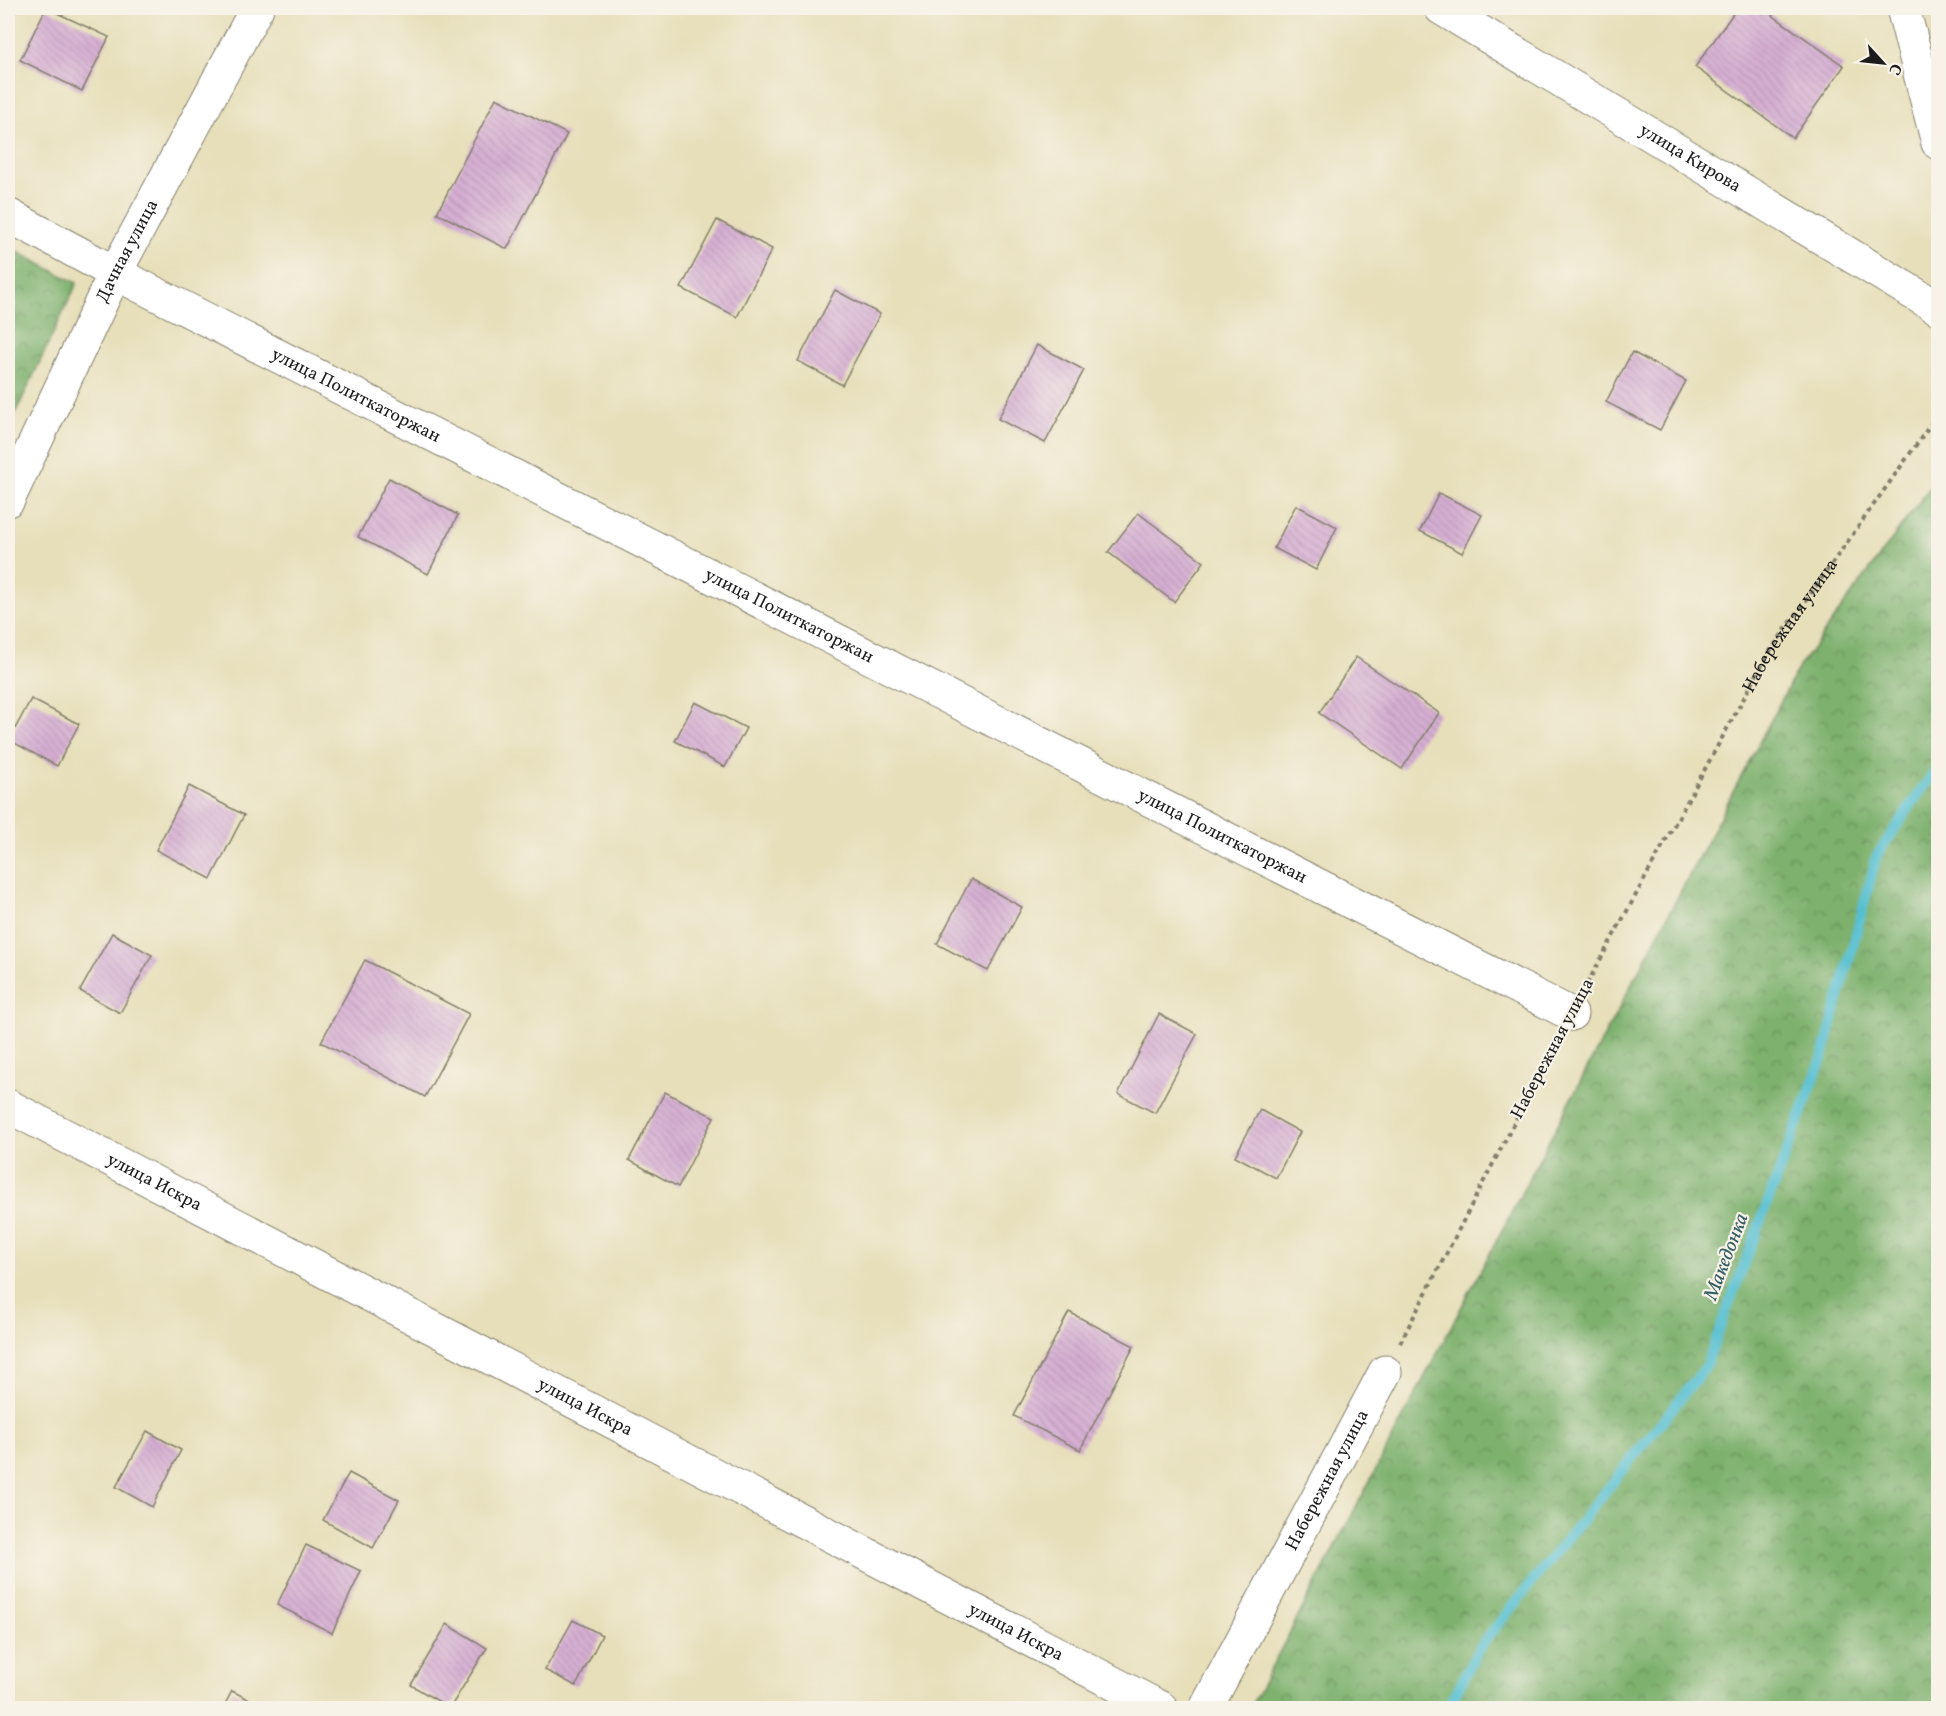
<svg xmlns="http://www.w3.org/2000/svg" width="1946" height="1716" font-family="Vollkorn,serif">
  <defs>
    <pattern id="forest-crowns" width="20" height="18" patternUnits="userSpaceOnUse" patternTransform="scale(1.5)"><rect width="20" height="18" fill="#7db16d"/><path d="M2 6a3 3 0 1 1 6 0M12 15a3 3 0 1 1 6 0" fill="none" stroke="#668f59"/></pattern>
    <pattern id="building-back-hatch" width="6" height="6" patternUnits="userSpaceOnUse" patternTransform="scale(1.5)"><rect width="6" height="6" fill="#d6afd3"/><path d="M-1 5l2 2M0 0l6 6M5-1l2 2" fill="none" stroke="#b796b5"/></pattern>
  </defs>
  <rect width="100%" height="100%" fill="#f7f3e8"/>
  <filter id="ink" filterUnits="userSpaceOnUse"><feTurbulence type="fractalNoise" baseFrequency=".0167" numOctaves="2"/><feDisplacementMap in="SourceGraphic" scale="12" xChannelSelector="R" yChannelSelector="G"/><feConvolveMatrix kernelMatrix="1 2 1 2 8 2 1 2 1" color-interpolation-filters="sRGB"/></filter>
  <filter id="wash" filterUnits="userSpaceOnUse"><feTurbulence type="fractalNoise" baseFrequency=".008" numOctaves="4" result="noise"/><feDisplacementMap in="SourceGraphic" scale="24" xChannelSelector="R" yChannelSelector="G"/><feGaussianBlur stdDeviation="1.35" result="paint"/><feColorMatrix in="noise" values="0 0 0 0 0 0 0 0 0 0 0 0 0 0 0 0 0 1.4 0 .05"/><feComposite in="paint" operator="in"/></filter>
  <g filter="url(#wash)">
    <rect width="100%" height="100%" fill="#e7dfba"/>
    <g fill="url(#forest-crowns)" stroke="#4c6644" stroke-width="1.5">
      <path d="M8,247L77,283L8,429Z"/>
      <path d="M1938,476V1708H1250L1799,667Z"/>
    </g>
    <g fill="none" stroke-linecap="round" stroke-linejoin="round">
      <path stroke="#55bfd1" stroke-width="10" d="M1448,1708L1479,1648L1705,1368L1824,1053L1877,855L1938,766"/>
    </g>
    <g id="blocks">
      <g fill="url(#building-back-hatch)">
        <path d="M46,8L109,37L82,91L20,60Z"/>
        <path d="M1737,8H1762L1844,66L1793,138L1695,67Z"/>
        <path d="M496,98L567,134L507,249L437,213Z"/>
        <path d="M717,220L772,249L737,317L681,288Z"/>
        <path d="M835,290L880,314L842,385L798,361Z"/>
        <path d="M1037,345L1084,370L1045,443L998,419Z"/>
        <path d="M1632,352L1686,381L1660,430L1606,402Z"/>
        <path d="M389,478L458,515L428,574L358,537Z"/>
        <path d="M1439,493L1482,515L1462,553L1420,531Z"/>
        <path d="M1296,505L1337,527L1316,570L1274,548Z"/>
        <path d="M1138,513L1204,562L1174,602L1108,552Z"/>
        <path d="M1356,657L1439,713L1402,769L1319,713Z"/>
        <path d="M31,699L79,724L57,766L9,740Z"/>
        <path d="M695,702L746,728L725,767L675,741Z"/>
        <path d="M189,786L244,815L211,879L156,850Z"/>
        <path d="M971,879L1022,907L988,971L937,944Z"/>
        <path d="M112,933L152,955L120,1013L80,991Z"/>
        <path d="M365,960L469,1014L425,1097L321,1042Z"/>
        <path d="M1159,1014L1197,1034L1155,1113L1118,1094Z"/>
        <path d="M665,1092L714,1117L678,1187L629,1160Z"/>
        <path d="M1260,1110L1300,1132L1276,1178L1235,1156Z"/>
        <path d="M1069,1312L1134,1346L1080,1450L1014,1416Z"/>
        <path d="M147,1431L181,1450L152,1507L116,1487Z"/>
        <path d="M349,1473L399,1500L373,1548L323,1520Z"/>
        <path d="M306,1545L361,1571L332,1633L277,1605Z"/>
        <path d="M573,1620L602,1635L576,1686L545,1670Z"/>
        <path d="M447,1624L487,1648L450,1708L411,1685Z"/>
        <path d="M232,1691L266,1708H223Z"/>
      </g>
    </g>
  </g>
  <g filter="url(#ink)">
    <use href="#blocks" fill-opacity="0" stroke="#827e6b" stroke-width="1.5"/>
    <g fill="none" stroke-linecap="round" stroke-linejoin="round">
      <defs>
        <g id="street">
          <path id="s2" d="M1441,8L1938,308"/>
          <path d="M1903,8L1938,143"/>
          <path id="s3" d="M8,215L115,273L1571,1014"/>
          <path id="s4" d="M8,500L115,273L257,8"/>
          <path id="s5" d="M8,1106L1161,1708"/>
          <path id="s6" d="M1206,1708L1385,1372"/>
        </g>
      </defs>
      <use href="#street" stroke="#827e6b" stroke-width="35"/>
      <g stroke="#827e6b" stroke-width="4" stroke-dasharray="4.5 4.5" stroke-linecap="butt">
        <path id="s1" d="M1587,984L1768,654L1938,414"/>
        <path d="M1400,1343L1555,1044"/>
      </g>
      <use href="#street" stroke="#fff" stroke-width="33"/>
    </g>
  </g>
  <g text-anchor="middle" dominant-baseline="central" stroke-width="4.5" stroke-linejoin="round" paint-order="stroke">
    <g font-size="18" fill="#1c1c1c" stroke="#f7f3e8">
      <text stroke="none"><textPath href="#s2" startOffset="291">улица Кирова</textPath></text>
      <text stroke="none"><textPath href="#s4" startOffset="276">Дачная улица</textPath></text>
      <text stroke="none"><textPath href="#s3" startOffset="392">улица Политкаторжан</textPath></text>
      <text stroke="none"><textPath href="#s3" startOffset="878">улица Политкаторжан</textPath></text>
      <text stroke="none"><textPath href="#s1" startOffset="412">Набережная улица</textPath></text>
      <text stroke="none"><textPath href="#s3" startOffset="1364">улица Политкаторжан</textPath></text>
      <text transform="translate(1553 1049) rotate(-62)">Набережная улица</text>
      <text stroke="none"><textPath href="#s5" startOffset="165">улица Искра</textPath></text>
      <text stroke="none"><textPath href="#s5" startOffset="651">улица Искра</textPath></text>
      <text stroke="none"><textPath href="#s6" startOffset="258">Набережная улица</textPath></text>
      <text stroke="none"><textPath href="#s5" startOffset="1137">улица Искра</textPath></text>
    </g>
    <g font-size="20" font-style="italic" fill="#335d64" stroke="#f7f3e8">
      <text transform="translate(1727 1257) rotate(-69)">Македонка</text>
    </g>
  </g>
  <rect width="1946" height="1716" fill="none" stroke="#f7f3e8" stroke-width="30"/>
  <g transform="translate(1883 63) rotate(117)" stroke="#f7f3e8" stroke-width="4.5" paint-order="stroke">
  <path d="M0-4.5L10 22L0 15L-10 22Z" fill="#1c1c1c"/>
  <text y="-9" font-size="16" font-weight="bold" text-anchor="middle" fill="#1c1c1c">С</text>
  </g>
</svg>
